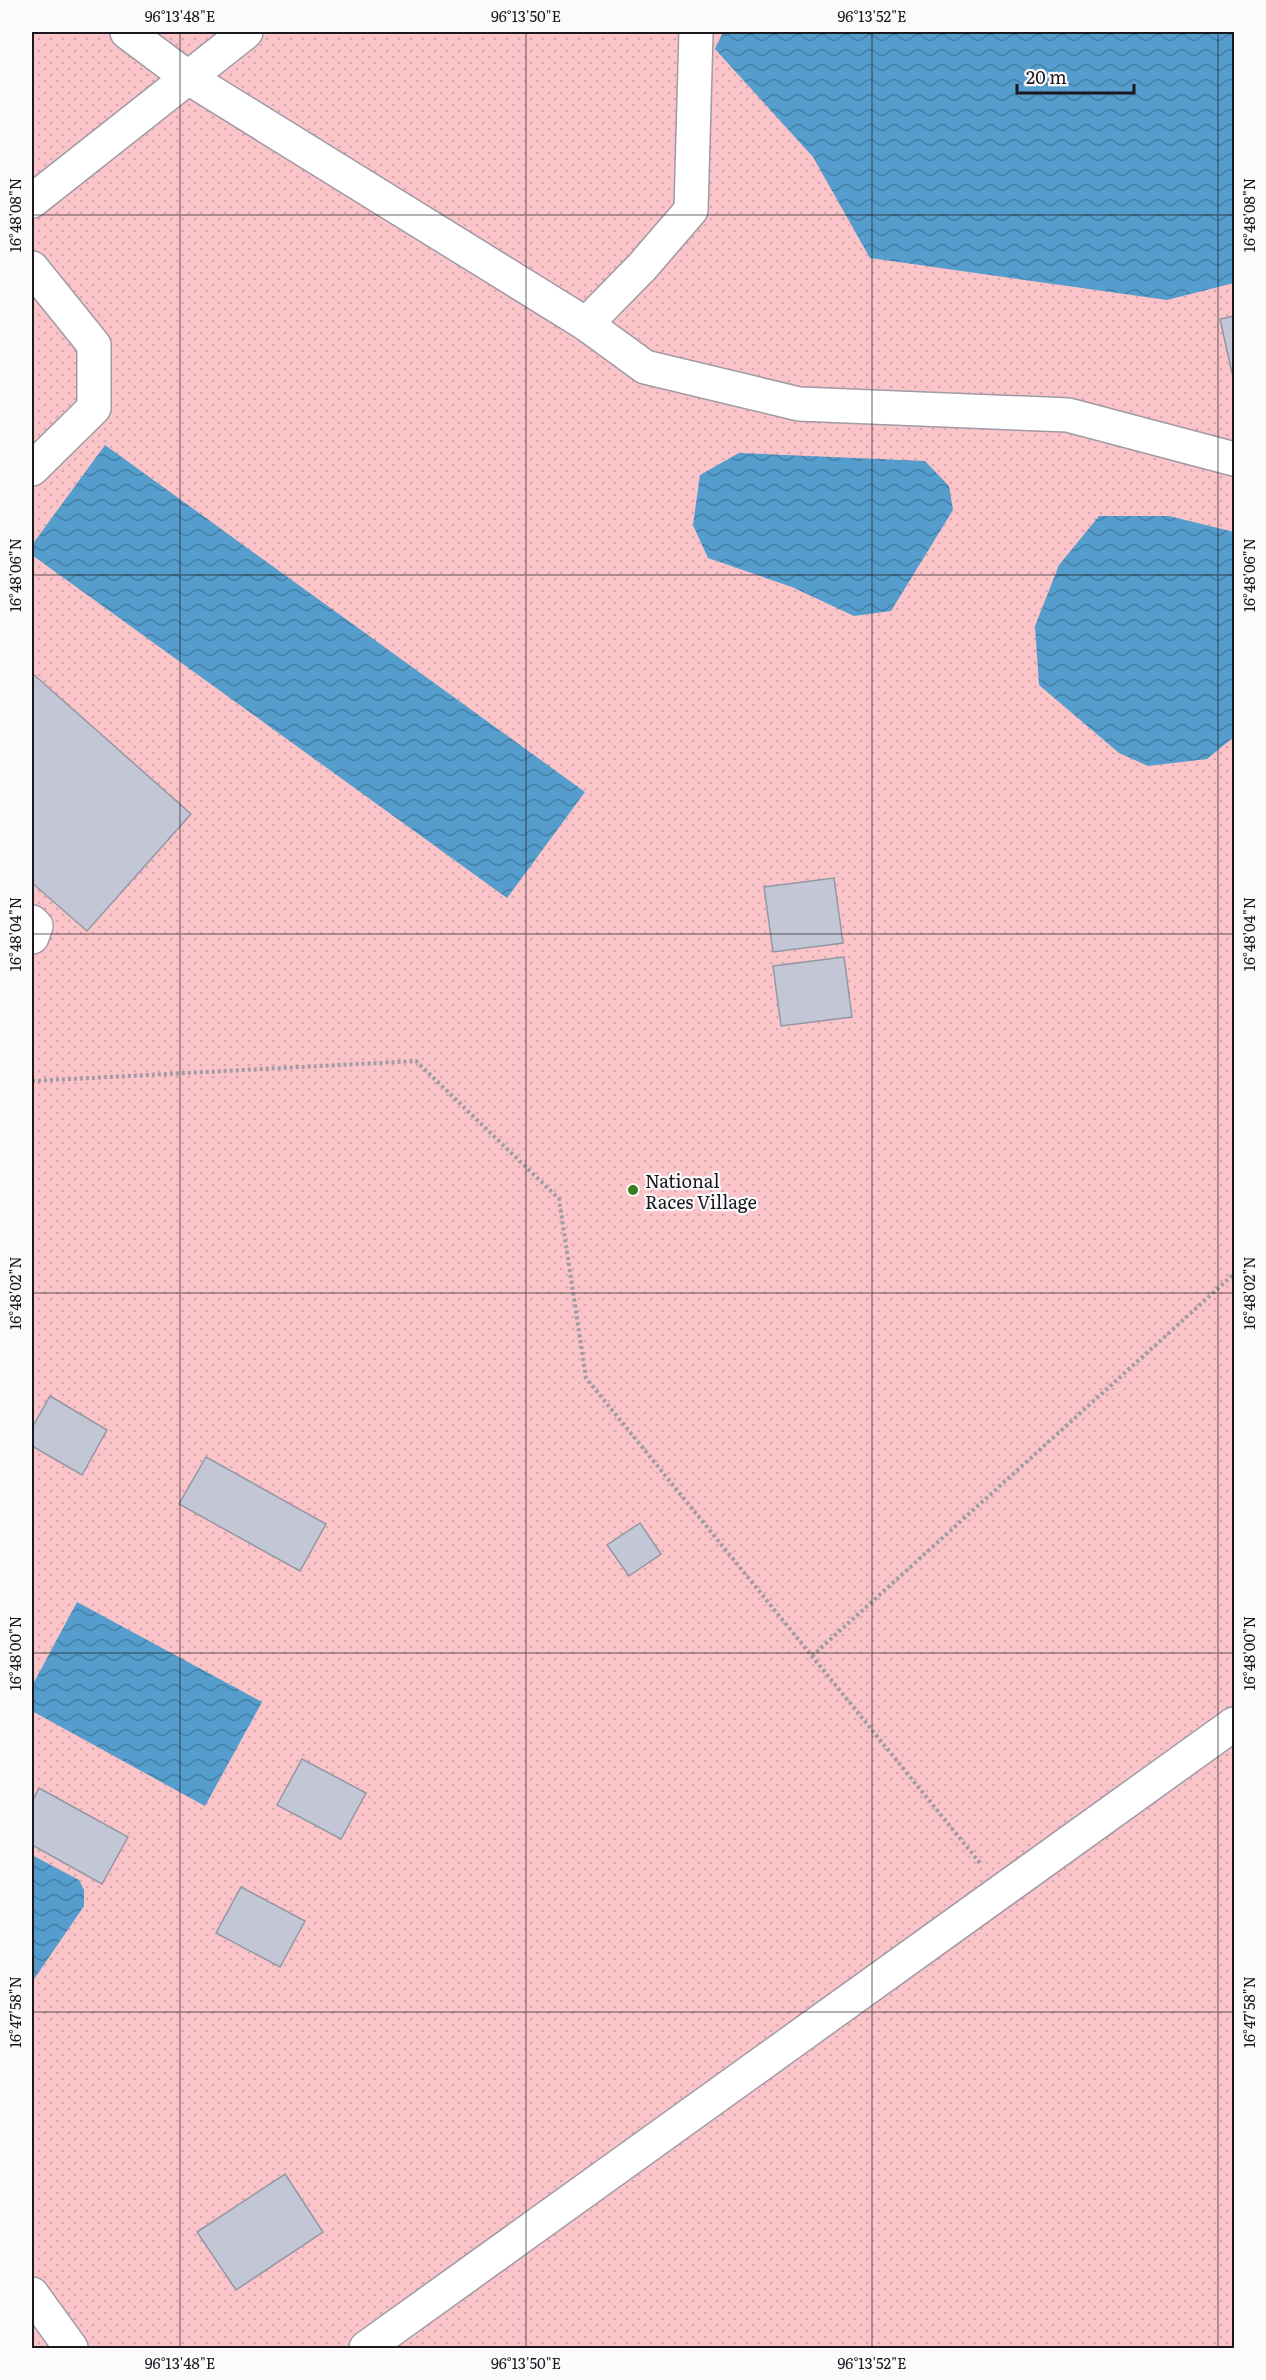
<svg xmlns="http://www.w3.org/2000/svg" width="1266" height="2380" font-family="Literata,serif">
  <defs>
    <pattern id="park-dots" width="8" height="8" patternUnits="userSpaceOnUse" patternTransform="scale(1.5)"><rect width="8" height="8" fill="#fac4c9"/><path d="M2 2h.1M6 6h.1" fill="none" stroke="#d6a8ac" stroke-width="1.8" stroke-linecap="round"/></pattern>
    <pattern id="water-waves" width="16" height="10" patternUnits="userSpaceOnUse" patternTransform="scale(1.5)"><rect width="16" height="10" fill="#549dcc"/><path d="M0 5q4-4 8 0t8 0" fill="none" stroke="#457fa5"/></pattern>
  </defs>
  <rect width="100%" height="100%" fill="#f1ebf8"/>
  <rect fill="url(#park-dots)" x="32" y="32" width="1202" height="2316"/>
  <g fill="url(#water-waves)">
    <path d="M723,32H1234V283L1167,300L870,258L813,157L715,49Z"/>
    <path d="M105,445L585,792L507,898L32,555V545Z"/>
    <path d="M739,453L925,461L949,486L953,510L891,611L854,616L792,587L708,558L693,525L700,475Z"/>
    <path d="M1099,516H1169L1234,532V737L1207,759L1148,766L1119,753L1039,685L1035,626L1059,565Z"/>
    <path d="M77,1602L262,1702L205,1806L32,1711V1686Z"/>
    <path d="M32,1855L79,1880L84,1890V1906L32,1982Z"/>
  </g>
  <g fill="#c3c7d5" stroke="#9397a4" stroke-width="1.5">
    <path d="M1234,316V373H1232L1220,319Z"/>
    <path d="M32,673L191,814L87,931L32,883Z"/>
    <path d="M834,878L843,943L773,952L764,887Z"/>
    <path d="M844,957L852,1017L781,1026L773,966Z"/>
    <path d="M50,1396L107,1430L82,1475L32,1446V1428Z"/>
    <path d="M206,1457L326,1524L300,1571L179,1504Z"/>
    <path d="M640,1523L661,1554L629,1576L607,1545Z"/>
    <path d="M302,1759L366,1793L341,1839L277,1805Z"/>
    <path d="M39,1788L128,1837L102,1884L32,1845V1802Z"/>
    <path d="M241,1887L305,1921L280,1967L216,1933Z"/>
    <path d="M285,2174L323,2232L236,2290L197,2232Z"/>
  </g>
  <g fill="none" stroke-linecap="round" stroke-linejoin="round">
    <defs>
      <g id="minor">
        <path d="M127,32L187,77L586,324L645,367L799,404L1068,415L1234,459"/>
        <path d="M32,201L246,32"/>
        <path d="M32,268L94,345V408L32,469"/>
        <path d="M586,324L642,267L691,210L696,32"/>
        <path d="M32,922L36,926L32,937"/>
        <path d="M32,2294L71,2348"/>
        <path d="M366,2348L1234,1724"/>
      </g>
    </defs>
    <use href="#minor" stroke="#9f9aa6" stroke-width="36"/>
    <g stroke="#a09ca6" stroke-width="4" stroke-dasharray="3 3" stroke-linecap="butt">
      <path d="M32,1081L416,1061L559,1199L586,1378L980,1863"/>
      <path d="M812,1656L1234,1274"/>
    </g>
    <use href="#minor" stroke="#fff" stroke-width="33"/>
  </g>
  <path fill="none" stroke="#1a181c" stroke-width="1.5" stroke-opacity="0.45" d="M180,32V2348M526,32V2348M872,32V2348M1218,32V2348M32,215H1234M32,575H1234M32,934H1234M32,1293H1234M32,1653H1234M32,2012H1234"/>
  <circle fill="#3a7d1e" stroke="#fcfafd" stroke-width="2" cx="633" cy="1190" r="6"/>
  <g text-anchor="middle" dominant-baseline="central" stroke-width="4.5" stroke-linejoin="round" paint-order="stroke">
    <g font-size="18" fill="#1a181c" stroke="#fcfafd" text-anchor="start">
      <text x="645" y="1180">National<tspan x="645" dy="21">Races Village</tspan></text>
    </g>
  </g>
  <rect width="1266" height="2380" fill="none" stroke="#fcfafd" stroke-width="66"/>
  <path d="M1017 84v9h117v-9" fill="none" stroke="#1a181c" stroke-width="3"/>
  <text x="1026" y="84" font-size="18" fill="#1a181c" stroke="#fcfafd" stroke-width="4.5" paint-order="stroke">20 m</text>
  <rect x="33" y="33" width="1200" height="2314" fill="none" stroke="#1a181c" stroke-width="2"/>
  <g font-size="15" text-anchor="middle" fill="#1a181c">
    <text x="180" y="22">96°13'48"E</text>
    <text x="526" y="22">96°13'50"E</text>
    <text x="872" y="22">96°13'52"E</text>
    <text transform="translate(16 215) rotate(-90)" y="5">16°48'08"N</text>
    <text transform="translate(1250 215) rotate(-90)" y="5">16°48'08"N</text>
    <text transform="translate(16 575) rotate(-90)" y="5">16°48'06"N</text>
    <text transform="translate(1250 575) rotate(-90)" y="5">16°48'06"N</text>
    <text transform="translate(16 934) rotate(-90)" y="5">16°48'04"N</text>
    <text transform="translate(1250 934) rotate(-90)" y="5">16°48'04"N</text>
    <text transform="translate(16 1293) rotate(-90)" y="5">16°48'02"N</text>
    <text transform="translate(1250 1293) rotate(-90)" y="5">16°48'02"N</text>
    <text transform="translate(16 1653) rotate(-90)" y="5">16°48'00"N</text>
    <text transform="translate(1250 1653) rotate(-90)" y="5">16°48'00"N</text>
    <text transform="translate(16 2012) rotate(-90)" y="5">16°47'58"N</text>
    <text transform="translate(1250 2012) rotate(-90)" y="5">16°47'58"N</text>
    <text x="180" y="2369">96°13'48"E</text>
    <text x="526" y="2369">96°13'50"E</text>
    <text x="872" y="2369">96°13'52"E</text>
  </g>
</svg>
